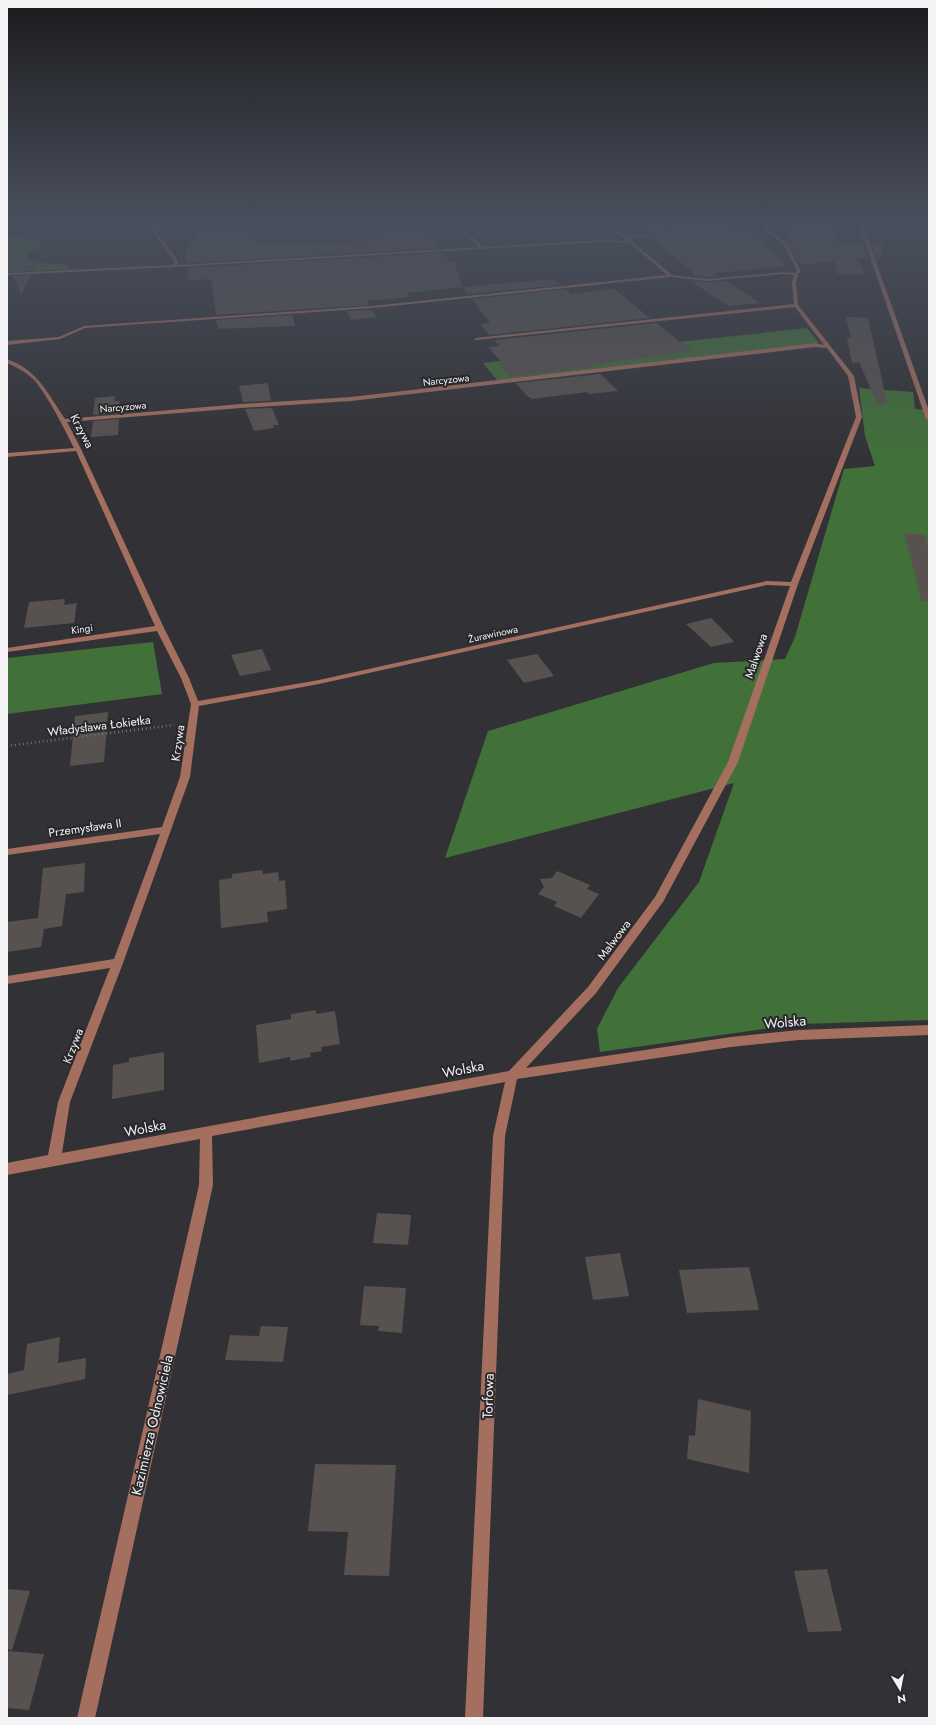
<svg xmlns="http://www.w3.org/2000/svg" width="936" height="1725" font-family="Jost,sans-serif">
  <rect width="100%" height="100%" fill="#323236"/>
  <g fill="#417038">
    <path d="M7,236L38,238L41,247L26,254L29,262L67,265L70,269L7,272Z"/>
    <path d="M807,328L819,343L497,380L483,363Z"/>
    <path d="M859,388L913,392L915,409L929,410V1020L800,1024L600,1052L597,1029L618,988L699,882L734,783L445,858L488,731L714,663L785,659L795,637L844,469L875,466L865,436Z"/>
    <path d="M153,642L162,694L7,714V658Z"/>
  </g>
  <g fill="#57514f">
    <path d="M628,219H691L698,224L727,222L739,231L754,232L787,266L715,273L719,276L708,277L693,276L694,273L650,237L677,234L671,224L667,226L669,231L645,233Z"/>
    <path d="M785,222L832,224L836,242L864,243L869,258L857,259L865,275L838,274L834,261L800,265L788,242Z"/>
    <path d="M422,225L439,248L187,263L186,248L192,247L189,240L196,239L195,229L252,226L258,245L310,242L311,245L379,240L372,228Z"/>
    <path d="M871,243L883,244V257H876Z"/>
    <path d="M443,253L449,262H454L463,287L554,279L561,285L468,294L462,287L406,293L410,297L366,301L369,305L216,315L211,279L188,280L187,268Z"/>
    <path d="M40,260L35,270L11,271L7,264Z"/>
    <path d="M32,275L21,294L13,276Z"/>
    <path d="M692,281L708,282L726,281L760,303L729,306L705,291Z"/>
    <path d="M566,289L571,294L614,289L650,318L490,335L480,324L490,323L472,299Z"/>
    <path d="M372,310L377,317L351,320L346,311Z"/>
    <path d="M292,315L295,326L218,329L216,320Z"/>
    <path d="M846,317L868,318L887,402L878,405L859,362L852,363L847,338H851Z"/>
    <path d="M656,323L692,351L591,365L594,367L510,377L498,363H502L488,347L500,346L494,340Z"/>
    <path d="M600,374L618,391L589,394L587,392L532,399L527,396L516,383Z"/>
    <path d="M268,383L271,401L243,402L239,386Z"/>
    <path d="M115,396V401H120L119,413L93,415L95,398Z"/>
    <path d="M272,408L279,425H273L274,428L254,431L245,409Z"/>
    <path d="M119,419L118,435L91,437L93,421Z"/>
    <path d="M904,533L925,535L929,551V601L922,602Z"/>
    <path d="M65,599L64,605L77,603L74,623L24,628L29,602Z"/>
    <path d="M711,618L729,636L734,642L711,647L686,624Z"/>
    <path d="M262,649L271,670L240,676L231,655Z"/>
    <path d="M537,654L554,676L524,683L507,660Z"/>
    <path d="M108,712L104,762L70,766L75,716Z"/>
    <path d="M85,863L84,892L66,894L62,926L44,929L41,947L7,952V922L38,918L43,868Z"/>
    <path d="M262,870L263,874L278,872L279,881L285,880L287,909L267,912L268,922L221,928L219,880L232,878V874Z"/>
    <path d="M557,871L590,885L587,889L599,894L581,918L554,906L557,902L538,894L544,887L540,879L552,878Z"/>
    <path d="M316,1010V1014L335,1011L340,1044L321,1047L322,1051L310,1053L311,1057L290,1061V1057L259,1063L256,1025L291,1019V1014Z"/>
    <path d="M164,1052V1090L112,1099L113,1065L129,1062V1058Z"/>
    <path d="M377,1213L411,1215L408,1245L373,1243Z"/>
    <path d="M620,1253L629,1296L593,1300L585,1257Z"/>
    <path d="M749,1267L759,1310L687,1313L679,1270Z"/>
    <path d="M364,1286L406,1288L402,1333L378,1331L379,1326L360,1325Z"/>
    <path d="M261,1326L288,1327L283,1362L225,1360L230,1335L259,1336Z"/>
    <path d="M60,1337L58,1363L86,1358L85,1379L7,1395V1374L24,1370L27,1344Z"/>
    <path d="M698,1399L751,1411L749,1473L687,1459L689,1435L695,1436Z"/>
    <path d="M315,1464L396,1465L389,1576L344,1575L348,1532L308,1531Z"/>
    <path d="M827,1569L842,1631L808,1632L794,1571Z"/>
    <path d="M7,1589L30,1591L12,1650L7,1649Z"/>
    <path d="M7,1651L44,1654L29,1710L7,1708Z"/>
  </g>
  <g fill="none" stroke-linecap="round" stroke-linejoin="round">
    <path stroke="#737276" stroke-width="1" stroke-dasharray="0.5 1.5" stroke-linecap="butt" d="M358,285L363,293"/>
    <path stroke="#737276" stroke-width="2.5" stroke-dasharray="1 3" stroke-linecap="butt" d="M7,746L174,725"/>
    <g fill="#a46f5f" fill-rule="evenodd">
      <path d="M143,219H147L153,227L327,219L154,229L177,259L178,265L479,247L472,240L441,219H446L474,238L483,247L601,240L627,241L597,219H602L626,236L672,232L668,226L670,225L676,233L628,238L672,275L708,279L783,272L795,273L797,271L784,245L765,231L764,224L767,219H771L768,224L769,231L787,243L801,271L798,274L796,283L798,305L854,376L862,417L798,584L738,762L663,902L596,993L526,1068L731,1037L799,1030L929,1025V1035L799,1040L731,1047L517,1079L505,1136L483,1718H465L493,1136L505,1082L212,1136L213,1185L95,1718H77L199,1185L200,1139L7,1175V1163L48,1155L58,1102L110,968L7,984V976L114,959L160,834L7,855V849L162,827L180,777L191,704L181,678L157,631L7,652V648L155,626L76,451L7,457V453L74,448C63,426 51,402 36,382C29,374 17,367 7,363V359C38,370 48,394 65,419L241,404L351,397L815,343L824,345L795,307L476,340L474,339L476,338L794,304L792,283L794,275L783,274L708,281L671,277L372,308L85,328L60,339L7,345V341L59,337L84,326L372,306L667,275L630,243L601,242L176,267L7,275V273L174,265L173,259ZM815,347L827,348L848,376L856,417L791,582L767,581L319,680L198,701L189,678L164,628L81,449L67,422L241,408L351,401ZM767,585L790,586L728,762L655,897L588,987L509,1071L62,1153L70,1102L123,963L190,777L199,706L319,684Z"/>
      <path d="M857,219H861L929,411V421L926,419Z"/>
    </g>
  </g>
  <linearGradient id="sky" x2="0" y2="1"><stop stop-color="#1c1c1e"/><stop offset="0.48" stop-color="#494f5d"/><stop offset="1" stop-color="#494f5d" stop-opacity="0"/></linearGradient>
  <rect width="936" height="461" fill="url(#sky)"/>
  <g text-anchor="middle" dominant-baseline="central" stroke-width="4" stroke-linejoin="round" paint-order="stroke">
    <g font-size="10" fill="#f3f2f5" stroke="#28282c">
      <text transform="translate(446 380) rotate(-6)">Narcyzowa</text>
      <text transform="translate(123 407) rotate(-5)">Narcyzowa</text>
      <text transform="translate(82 629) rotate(-8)">Kingi</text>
      <text transform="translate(493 634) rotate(-12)">Żurawinowa</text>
    </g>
    <g font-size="12" fill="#f3f2f5" stroke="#28282c">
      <text transform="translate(82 431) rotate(62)">Krzywa</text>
      <text transform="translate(756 656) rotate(-71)">Malwowa</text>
      <text transform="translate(99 726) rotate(-7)">Władysława Łokietka</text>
      <text transform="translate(178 743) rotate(-82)">Krzywa</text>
      <text transform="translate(85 828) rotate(-8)">Przemysława II</text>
      <text transform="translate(614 940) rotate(-53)">Malwowa</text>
      <text transform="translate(73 1046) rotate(-69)">Krzywa</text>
    </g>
    <g font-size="14" fill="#f3f2f5" stroke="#28282c">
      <text transform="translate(785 1022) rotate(-5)">Wolska</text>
      <text transform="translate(463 1069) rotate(-11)">Wolska</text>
      <text transform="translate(145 1128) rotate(-11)">Wolska</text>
      <text transform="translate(488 1396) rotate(-88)">Torfowa</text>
      <text transform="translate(152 1425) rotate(-77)">Kazimierza Odnowiciela</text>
    </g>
  </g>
  <rect width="936" height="1725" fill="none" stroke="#f3f2f5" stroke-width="16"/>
  <g transform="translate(900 1689) rotate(170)" stroke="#28282c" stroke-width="3" paint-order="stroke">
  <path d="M0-3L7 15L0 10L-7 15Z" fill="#f3f2f5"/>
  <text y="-6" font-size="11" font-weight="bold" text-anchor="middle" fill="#f3f2f5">N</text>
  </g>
</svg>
